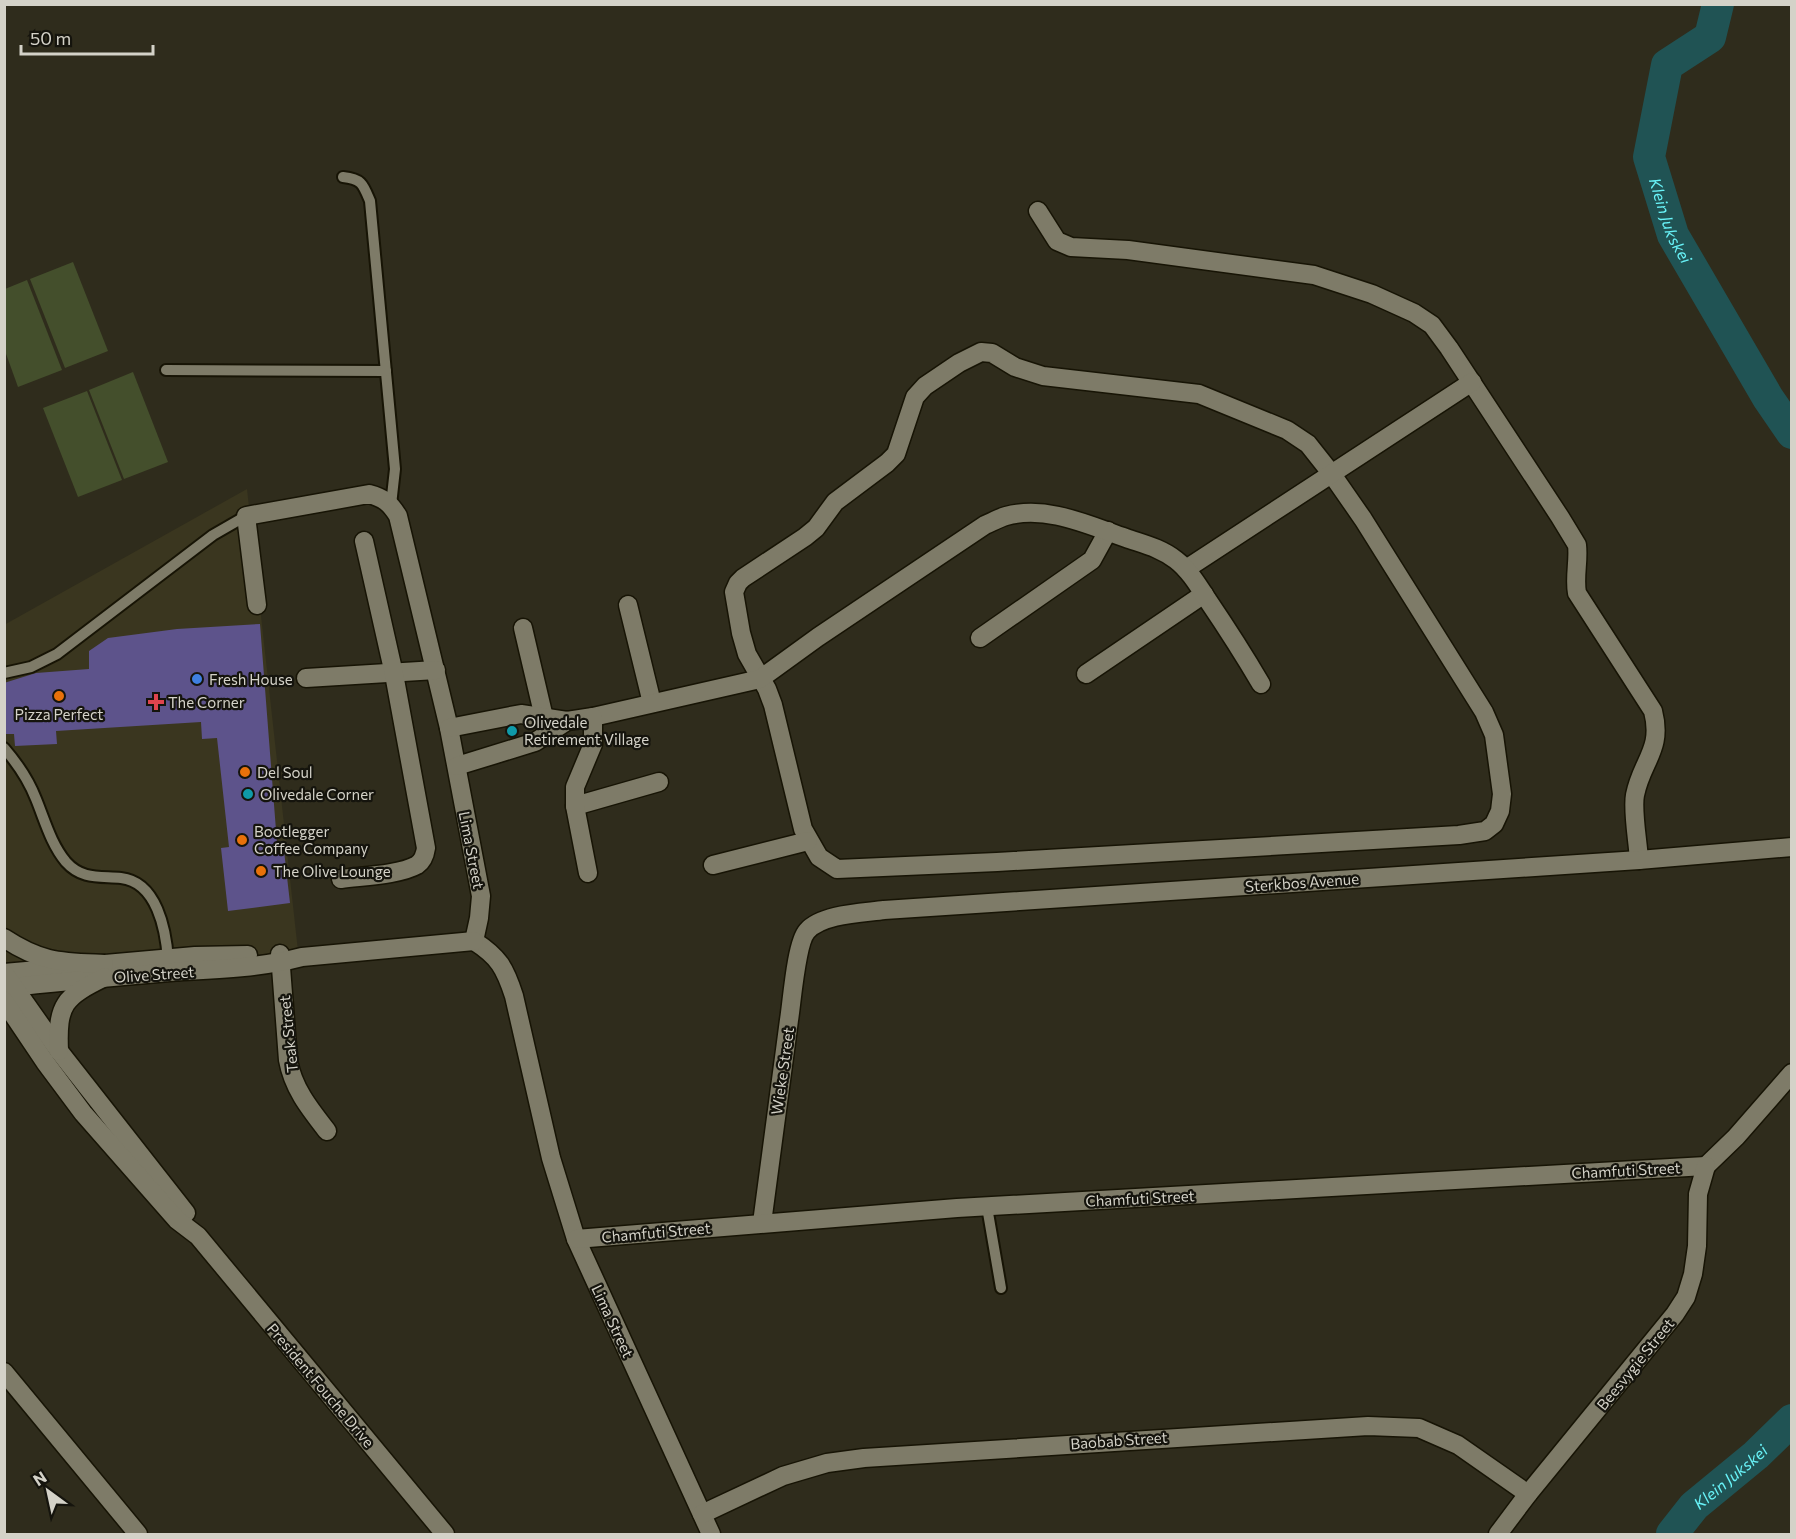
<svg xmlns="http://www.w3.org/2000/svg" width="1796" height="1539" font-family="Commissioner,sans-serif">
  <rect width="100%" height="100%" fill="#2f2c1c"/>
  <path fill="#3a361f" d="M247,489L298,951L5,979L4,625Z"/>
  <g fill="#444f2c">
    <path d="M73,262L108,351L65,368L30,279Z"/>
    <path d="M27,280L62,370L18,387L5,351V289Z"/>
    <path d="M133,372L168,462L124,479L89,390Z"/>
    <path d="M87,391L122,480L78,497L43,408Z"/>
  </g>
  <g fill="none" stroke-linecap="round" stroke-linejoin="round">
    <g stroke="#205354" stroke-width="32">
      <path id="s1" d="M1718,4L1710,37L1667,65L1649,157L1673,235L1768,398L1792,433"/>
      <path id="s2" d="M1672,1534L1694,1506L1756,1455L1792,1420"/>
    </g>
  </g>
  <path fill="#5d538b" d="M260,624L277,843L283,842L290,903L228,911L221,848L229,847L217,738L202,739L201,722L56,731L57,744L15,746L14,734H4V683L36,673L89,669V651L108,638L177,629Z"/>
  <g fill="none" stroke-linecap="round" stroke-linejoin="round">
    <defs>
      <g id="lane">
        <path d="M343,177C362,179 363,184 370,201L395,469L391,505"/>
        <path d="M166,370L386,371"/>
        <path d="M4,673L31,667L57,654L213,535L246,516"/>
        <path d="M4,748C17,763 29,781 36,799C45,821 51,844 66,862C82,880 100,876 121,878C157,882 166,930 168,960"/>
        <path d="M987,1207L1001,1288"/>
      </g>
      <g id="street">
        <path d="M1038,211L1057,241L1071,247L1128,250L1314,275L1372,294L1414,313L1432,325L1449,348L1560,517L1577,545C1579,561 1574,577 1577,593L1653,711C1663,750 1642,760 1635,795C1632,810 1638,842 1639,860"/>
        <path d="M981,352L992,353L1015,367L1043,376L1199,394L1287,430L1308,444L1331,473L1363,519L1484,712L1494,735L1502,794L1500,811L1494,824L1485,831L1459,835L997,862L837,869L819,857L803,829L773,705L767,689L747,654L741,633L734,592L738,583L743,578L805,537L816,528L835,502L887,463L896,454L915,397L925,386L959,363Z"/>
        <path d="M1186,569L1472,382"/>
        <path d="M257,605L246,516L369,494C384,498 390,503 398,516L449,728L481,896L479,918L474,941C499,957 505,968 514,996L551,1158L576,1239L711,1534"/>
        <path d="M628,605L652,703"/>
        <path d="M523,628L546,726"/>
        <path d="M980,638L1092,560L1108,531"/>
        <path d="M1086,674L1204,594"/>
        <path d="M306,678L436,670"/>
        <path d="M449,728L521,714L567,721L593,717L760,679L818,637L985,525C992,522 999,518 1006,516C1047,505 1088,525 1126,538C1143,544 1161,548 1176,560C1189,570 1198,585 1207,599C1226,627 1244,655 1261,684"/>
        <path d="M457,766L535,742L567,721"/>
        <path d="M575,806L659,782"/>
        <path d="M713,865L808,841"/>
        <path d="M588,873L575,806V787L593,744V717"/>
        <path d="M341,879C363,876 399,875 417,865C423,861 425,855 426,848L394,674L364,541"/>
        <path d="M280,954L288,1060C293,1088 309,1108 327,1131"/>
        <path d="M4,973L195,956L248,955"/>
        <path d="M4,988C64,981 124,976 183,971C223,969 264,967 302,957L474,941"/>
        <path d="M1706,1166L1736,1137L1792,1073"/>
        <path d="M762,1223C771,1155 780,1088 789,1020C792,1002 796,943 807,931C822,914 862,913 884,910L1639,860L1792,847"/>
        <path d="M576,1239L957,1208L1706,1166"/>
        <path d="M4,1372L138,1534"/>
        <path d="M702,1514L783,1476L827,1463L864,1458L1368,1426L1419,1428L1458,1445L1528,1494"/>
        <path d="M1498,1534L1528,1494L1675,1314L1686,1297L1693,1274L1697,1246L1698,1194L1706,1166"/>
      </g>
      <g id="secondary">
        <path d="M4,938C42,963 61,962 104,964"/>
        <path d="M4,973L59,1051L186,1213"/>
        <path d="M4,1001L45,1062L83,1113L177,1220L198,1236L445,1534"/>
        <path d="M59,1051C57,1004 64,997 105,977"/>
      </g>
    </defs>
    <use href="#lane" stroke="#171405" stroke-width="14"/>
    <use href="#street" stroke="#171405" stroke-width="21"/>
    <use href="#secondary" stroke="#171405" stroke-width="21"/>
    <use href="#lane" stroke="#7e7b68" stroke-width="10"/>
    <use href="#street" stroke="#7e7b68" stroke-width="18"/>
    <use href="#secondary" stroke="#7e7b68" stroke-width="18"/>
  </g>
  <circle fill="#3f7fe0" stroke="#15140d" stroke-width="2" cx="197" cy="679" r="6"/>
  <g fill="#e8710a" stroke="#15140d" stroke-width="2">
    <circle cx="59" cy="696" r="6"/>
    <circle cx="245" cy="772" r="6"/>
    <circle cx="242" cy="840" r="6"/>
    <circle cx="261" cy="871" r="6"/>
  </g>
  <path fill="#e0444e" stroke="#15140d" stroke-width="2" d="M153 693h6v6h6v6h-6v6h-6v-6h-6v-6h6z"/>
  <g fill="#0f9aa8" stroke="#15140d" stroke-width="2">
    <circle cx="512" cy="731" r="6"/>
    <circle cx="248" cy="794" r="6"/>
  </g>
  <g text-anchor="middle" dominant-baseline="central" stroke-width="4.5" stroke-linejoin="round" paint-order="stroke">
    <g font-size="15" fill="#d4d2c8" stroke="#15140d" text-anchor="start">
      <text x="209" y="679">Fresh House</text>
      <text x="168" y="702">The Corner</text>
      <text x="59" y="714" text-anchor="middle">Pizza Perfect</text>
      <text x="524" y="722">Olivedale<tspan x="524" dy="17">Retirement Village</tspan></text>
      <text x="257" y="772">Del Soul</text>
      <text x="260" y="794">Olivedale Corner</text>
      <text x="254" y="831">Bootlegger<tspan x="254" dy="17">Coffee Company</tspan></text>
      <text x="273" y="871">The Olive Lounge</text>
    </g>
    <g font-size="15" fill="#d4d2c8" stroke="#15140d">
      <text transform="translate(472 850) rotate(79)">Lima Street</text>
      <text transform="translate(1302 882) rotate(-4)">Sterkbos Avenue</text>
      <text transform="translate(154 974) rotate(-4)">Olive Street</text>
      <text transform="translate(288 1034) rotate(-96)">Teak Street</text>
      <text transform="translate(782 1071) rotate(-82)">Wieke Street</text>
      <text transform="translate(1626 1170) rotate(-3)">Chamfuti Street</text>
      <text transform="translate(1140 1198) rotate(-3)">Chamfuti Street</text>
      <text transform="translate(656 1232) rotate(-5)">Chamfuti Street</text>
      <text transform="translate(613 1321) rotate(65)">Lima Street</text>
      <text transform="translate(1635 1364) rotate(-51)">Beesvygie Street</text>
      <text transform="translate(321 1385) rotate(50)">President Fouche Drive</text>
      <text transform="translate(1119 1440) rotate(-4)">Baobab Street</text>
    </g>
    <g font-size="16" font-style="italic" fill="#68f2f7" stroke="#15140d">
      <text stroke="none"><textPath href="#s1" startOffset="246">Klein Jukskei</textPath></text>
      <text stroke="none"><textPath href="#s2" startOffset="82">Klein Jukskei</textPath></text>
    </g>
  </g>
  <rect width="1796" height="1539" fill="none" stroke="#d4d2c8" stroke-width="12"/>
  <g transform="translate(48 1491) rotate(327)" stroke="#15140d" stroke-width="4.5" paint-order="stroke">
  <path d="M0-4.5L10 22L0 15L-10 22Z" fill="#d4d2c8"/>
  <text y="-9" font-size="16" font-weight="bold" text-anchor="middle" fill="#d4d2c8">N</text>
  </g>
  <path d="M21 45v9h132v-9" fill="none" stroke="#d4d2c8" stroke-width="3"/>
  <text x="30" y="45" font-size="18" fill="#d4d2c8" stroke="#15140d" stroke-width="4.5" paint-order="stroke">50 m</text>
</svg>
